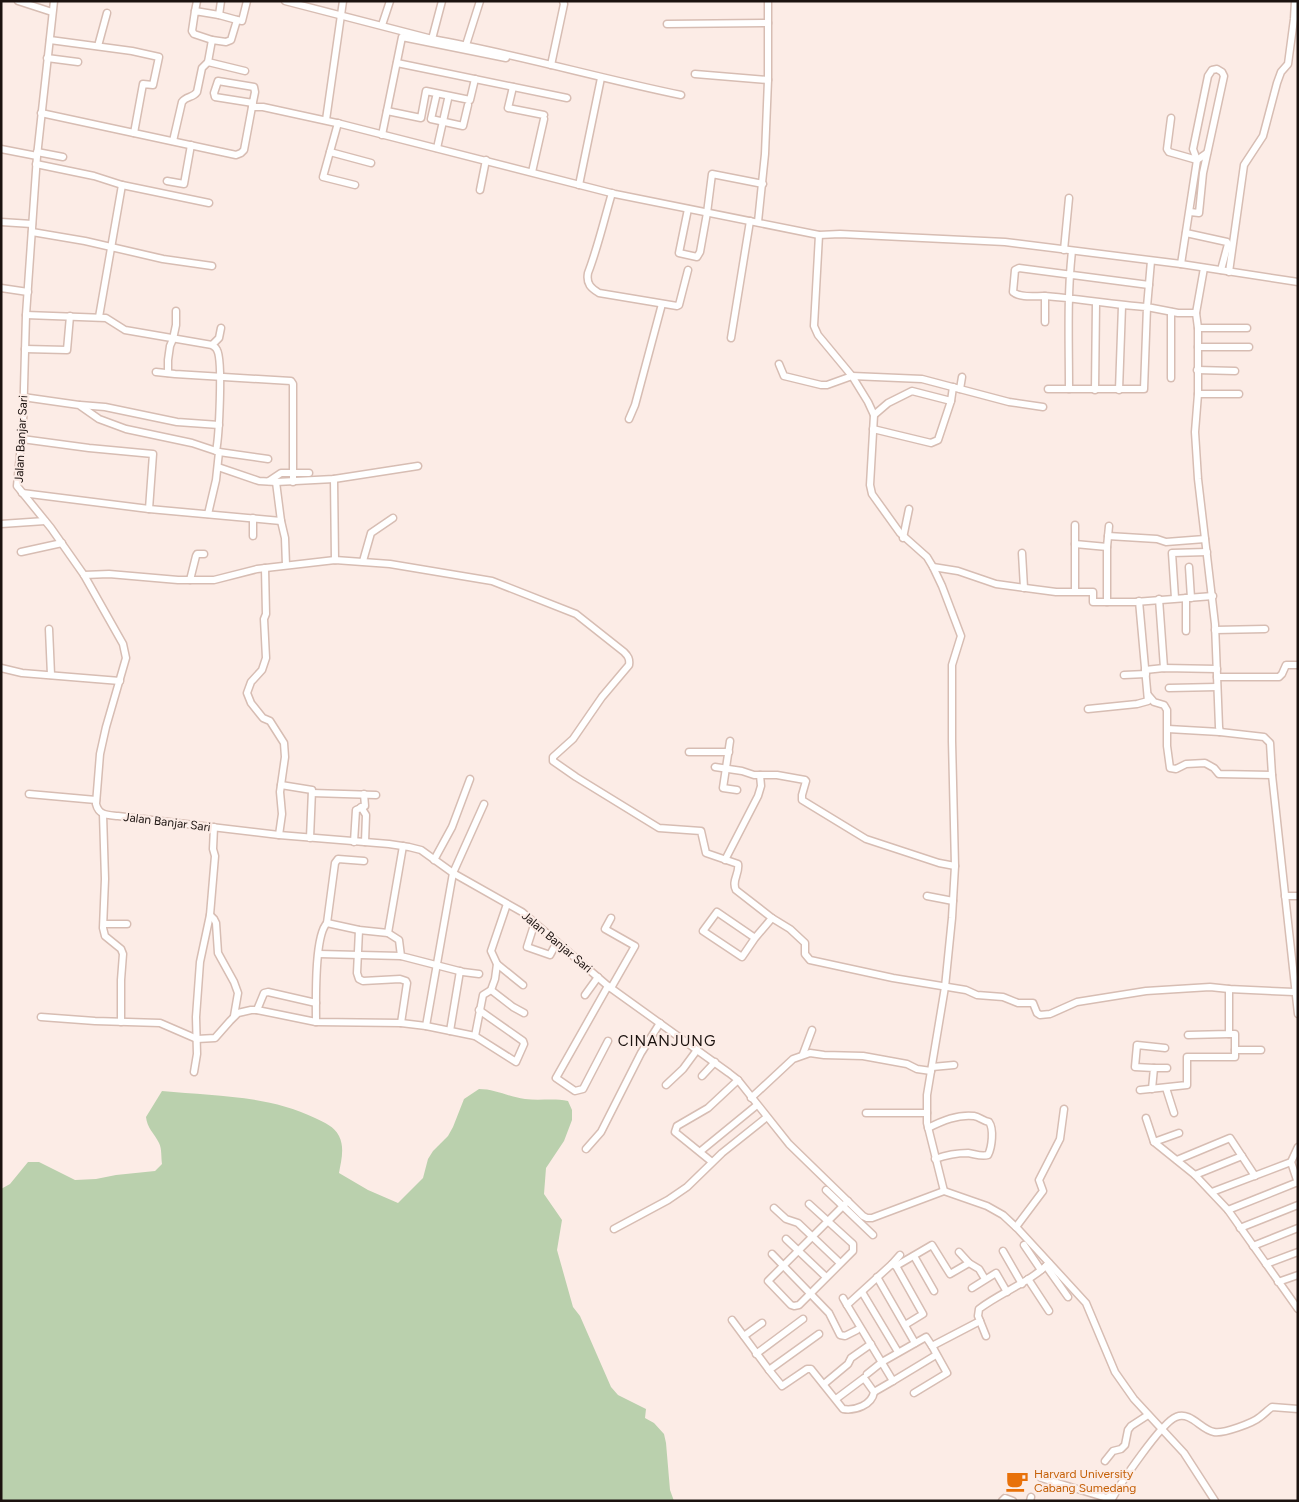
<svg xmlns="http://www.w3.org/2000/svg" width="1299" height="1502" font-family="Figtree,sans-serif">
  <rect width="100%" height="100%" fill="#fcece6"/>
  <path fill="#bad0ad" d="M479,1089C495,1089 509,1097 525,1099C539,1101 554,1098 568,1101L572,1110V1120L564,1141L546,1168L544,1194L562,1220L557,1250L573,1307L580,1316L611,1387L618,1395L646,1409L645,1418L654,1423L664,1434L666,1443L670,1490L674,1501H1V1189L10,1184L28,1162H39L75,1180L96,1179L116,1175L155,1171L162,1164C161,1157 162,1149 159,1143C154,1133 147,1128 146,1117L162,1091C213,1096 268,1095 315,1118C325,1123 334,1126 339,1136C345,1148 341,1161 339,1173L368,1190L398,1203L423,1178L428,1159L433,1151L448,1136L453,1127L464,1099Z"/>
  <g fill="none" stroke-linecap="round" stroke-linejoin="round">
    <defs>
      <g id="minor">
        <path d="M18,1L52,12"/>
        <path d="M54,1L37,156L26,315L23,424L17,486L51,528L84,575L123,644L126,658L106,727L100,754L96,804C99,816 108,815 118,816L279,835L389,844L409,847L421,850L453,873L522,912L608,986L729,1073L738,1080L789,1144L863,1216L867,1218H872L944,1191"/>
        <path d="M285,1L432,39L442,1"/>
        <path d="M195,11L197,1"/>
        <path d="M237,20L242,21L247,1"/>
        <path d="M667,24L768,23"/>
        <path d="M382,25L390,1"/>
        <path d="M432,39C516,54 598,78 681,95"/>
        <path d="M50,40L132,51L159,57L153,85L143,84L134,133"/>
        <path d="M212,40L194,34L192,31L195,11L219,15L221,1"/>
        <path d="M466,45L480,1"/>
        <path d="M98,46L107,13"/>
        <path d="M47,58L78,62"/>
        <path d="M208,62L245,71"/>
        <path d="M397,63L567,98"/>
        <path d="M551,65L564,4L563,1"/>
        <path d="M695,74L768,80"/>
        <path d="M513,87L508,108L544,115"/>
        <path d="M436,97L431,119L463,126L468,105"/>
        <path d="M252,107L255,92L254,87L218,81L214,93L215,97L253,103"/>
        <path d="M387,111L421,118L426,91L470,100L475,79"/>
        <path d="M41,113L236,155L241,153L244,150L252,107H263L341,124L615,194L819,235L840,234L1005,242L1181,264L1298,282"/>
        <path d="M1171,118L1167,149L1169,152L1197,160L1207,153"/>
        <path d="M326,120L343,1"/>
        <path d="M338,123L323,177L355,185"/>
        <path d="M382,135L402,37L506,58"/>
        <path d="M173,141L182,102C186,96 193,98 197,92L202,68L208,62L212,40L226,42L231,40L237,20L219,15"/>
        <path d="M437,148L448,99"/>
        <path d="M1,149L37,156"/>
        <path d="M37,152L63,157"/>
        <path d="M330,152L371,163"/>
        <path d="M36,164L94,176L122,185L209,203"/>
        <path d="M532,172L544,119"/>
        <path d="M167,181L184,184L191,145"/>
        <path d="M579,185L601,78"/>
        <path d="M480,190L486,160"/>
        <path d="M612,193C604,220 598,247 588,273C586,284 591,288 599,293L677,306L679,305L688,270"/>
        <path d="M688,209L679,253L697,257L700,252L707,213L712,174L763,184"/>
        <path d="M1,222L32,224"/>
        <path d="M758,222L765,154L768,80V1"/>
        <path d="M32,232L85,241L163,259L212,266"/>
        <path d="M1186,233L1227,242L1228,244L1221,270"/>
        <path d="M819,235L814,326L818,335L852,376L868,402L874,415L870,485L872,494L900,533L927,557L933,567L942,586L961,636L952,665V741L955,866L952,918L945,987L927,1095V1123L944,1191"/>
        <path d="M1064,250L1069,198"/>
        <path d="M1072,251C1067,296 1069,343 1069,389H1144L1147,307C1112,305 1078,298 1043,296C1034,296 1020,298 1013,292L1015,270L1019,268L1149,285"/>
        <path d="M1151,261L1147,307L1178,313H1196L1198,328V394L1195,432L1198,479L1215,624L1219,727L1220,732L1264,737L1270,743L1272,775L1298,1014"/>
        <path d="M1181,264L1197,160L1193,149L1208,76L1212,70L1217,69L1222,72L1224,76L1203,173L1199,213L1190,212"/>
        <path d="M1229,272L1244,165L1263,136L1277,83L1281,72L1288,64L1294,19L1295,1"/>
        <path d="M1,288L28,292"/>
        <path d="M1171,312V378"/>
        <path d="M1196,313L1204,268"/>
        <path d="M26,315L106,318L125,330L212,345C214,347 216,347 217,350C223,360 219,437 216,451"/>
        <path d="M99,317L122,185"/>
        <path d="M1045,322V296"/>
        <path d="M1198,328H1247"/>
        <path d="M731,338L750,221"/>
        <path d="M212,345L219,338L221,328"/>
        <path d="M1198,347H1249"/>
        <path d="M25,349L67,350L70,316"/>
        <path d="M779,364L784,376L821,385H827L852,376L922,379L1009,402L1043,407"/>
        <path d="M1197,370L1235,371"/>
        <path d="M156,372L175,374L291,381L293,384V482"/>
        <path d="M168,373V360L170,346L173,339L176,325V311"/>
        <path d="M960,389L962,377"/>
        <path d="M1048,389H1069"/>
        <path d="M1095,390L1096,303"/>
        <path d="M1119,390L1122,306"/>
        <path d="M1198,394H1239"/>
        <path d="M23,397L79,405L99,419L126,429L192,443L219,452L268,459"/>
        <path d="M80,405L105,407L177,422L219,425"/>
        <path d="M874,415L888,403L912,391L951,401L953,387"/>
        <path d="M629,419L635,405L662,304"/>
        <path d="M873,429L931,443L938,440L951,401"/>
        <path d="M22,439L89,448L153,454L149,509"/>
        <path d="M218,467L259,481L276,482L334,479L418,466"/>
        <path d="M334,479L335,560"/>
        <path d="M269,481L281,473H309"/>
        <path d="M276,482L281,521L285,538L286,565"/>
        <path d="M22,493L149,509L281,521"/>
        <path d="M208,514L216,480L219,452"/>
        <path d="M253,518V536"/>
        <path d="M1,524L45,521"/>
        <path d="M1075,525V591"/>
        <path d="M1108,536L1157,539L1166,542L1205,539"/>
        <path d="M903,538L909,509"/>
        <path d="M1075,544L1107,547"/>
        <path d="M21,552L62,543"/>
        <path d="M1022,553L1024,588"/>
        <path d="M363,561L371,533L393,518"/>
        <path d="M933,567L958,571L996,584L1056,592H1093V602H1135L1213,596"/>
        <path d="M1189,567L1191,598"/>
        <path d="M265,568L266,614L264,619L266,658L262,670L251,682L247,693L251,703L263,718L270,721L284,743L285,757L280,792L282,814L279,835"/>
        <path d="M84,575L109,574L178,580H214L257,569L335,560L390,564L492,581L576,614L624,652C628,656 630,659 629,665L602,697L573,739L553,757V761L576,777L659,828L701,831L706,853L738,864C740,873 731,881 736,890L772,918L755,938L742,957L703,931L717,912L755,938"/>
        <path d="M190,580L196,556L197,554H204"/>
        <path d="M1175,598L1172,553L1207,552"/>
        <path d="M1186,598V631"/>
        <path d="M1159,599L1164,668"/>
        <path d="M1107,602V547L1109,526"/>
        <path d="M49,629L51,675"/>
        <path d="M1215,630L1265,629"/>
        <path d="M1,668L22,673L120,681"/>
        <path d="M1145,670L1164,668L1217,669"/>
        <path d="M1124,675L1146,674"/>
        <path d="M1217,677H1279L1282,674L1286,665H1298"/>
        <path d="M1169,688L1217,687"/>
        <path d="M1148,695L1154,702L1164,705L1167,710V746L1170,768L1176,769L1186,764L1205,763L1214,768L1219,774L1272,775"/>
        <path d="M1088,709L1137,704L1148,701L1139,601"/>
        <path d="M1168,729L1220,732"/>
        <path d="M730,741L723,788L737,790"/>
        <path d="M689,752H729"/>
        <path d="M715,767L742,771L754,775H777L805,780L806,781L802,795V800L866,839L939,863L955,866"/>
        <path d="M281,785L312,790L310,838"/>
        <path d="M312,793L376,795"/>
        <path d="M29,794L96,800"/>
        <path d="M361,807L366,815L365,842"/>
        <path d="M103,814L105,879L103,928L105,936L121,949L123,954L121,980V1022"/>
        <path d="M354,842L356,810L365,806L364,794"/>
        <path d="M434,860L452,827L470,779"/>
        <path d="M725,860L758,796L761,786L760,775"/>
        <path d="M927,896L953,901"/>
        <path d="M1285,896H1298"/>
        <path d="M210,915L214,919L216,923L218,953L234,982L238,993L234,1016"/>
        <path d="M772,918L790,929L805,943V954L810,960L893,978L966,990L977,995L1003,997L1018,1003H1033L1037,1013L1040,1015L1050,1014L1077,1002L1146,991L1210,987L1229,989L1294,992"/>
        <path d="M535,922L527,947L550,955L557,942"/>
        <path d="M327,923L359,930L388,933L399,940L401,956L463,972L479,974"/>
        <path d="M104,924H127"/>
        <path d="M359,930L357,973L359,979L363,981L400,979L406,981L407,983L401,1023"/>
        <path d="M388,933L403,846"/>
        <path d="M319,954L401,956"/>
        <path d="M497,964L523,985"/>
        <path d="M608,986L556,1078L575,1091L583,1089L608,1041"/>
        <path d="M611,988L635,946L605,929L611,918"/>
        <path d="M491,990L513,1007L524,1013"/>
        <path d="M585,995L598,977"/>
        <path d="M257,1010L264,993L268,992L316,1003"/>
        <path d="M41,1017L95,1021L160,1023L197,1039L215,1038L230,1021L238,1013L251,1010H257L316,1022L401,1023L426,1026L475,1036L516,1062L524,1044L523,1041L479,1010"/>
        <path d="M316,1022C316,1002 314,936 327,923L335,863L338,859L364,861"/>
        <path d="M426,1026L453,873L484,804"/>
        <path d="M450,1031L460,971"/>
        <path d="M1188,1035L1229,1034V989"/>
        <path d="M475,1036L483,995L491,990L495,979L497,964L491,951L507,904"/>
        <path d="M1235,1050H1261"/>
        <path d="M803,1054L812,1030"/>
        <path d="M932,1067L954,1065"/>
        <path d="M1154,1068H1167"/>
        <path d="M194,1072L197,1054L196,1017L200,962L210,915L215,856L213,849L214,827"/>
        <path d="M702,1076L715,1062"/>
        <path d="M666,1085L683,1069L697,1050"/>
        <path d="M1166,1088L1174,1113"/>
        <path d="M1152,1089L1154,1068L1135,1067L1137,1045L1165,1048"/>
        <path d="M1140,1090L1187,1085V1057H1235V1034H1229"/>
        <path d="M751,1098L793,1059L810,1053L824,1055L863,1056L907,1064L917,1069L931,1071"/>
        <path d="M866,1113H927"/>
        <path d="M1146,1118L1154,1142L1195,1175L1228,1210L1298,1309"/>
        <path d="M928,1128C942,1121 958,1114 974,1116C980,1117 983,1121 989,1122C994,1129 992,1147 988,1155C981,1157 975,1154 968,1153C956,1153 946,1155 935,1159"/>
        <path d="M1154,1142L1179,1133"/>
        <path d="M586,1149L601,1132L641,1053L660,1023"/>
        <path d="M702,1150L757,1105"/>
        <path d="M1177,1160L1230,1138L1255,1176"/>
        <path d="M712,1162L675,1132L677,1126L708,1108L738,1080"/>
        <path d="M1291,1162L1298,1183"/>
        <path d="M1195,1175L1242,1156"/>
        <path d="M826,1190L873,1235"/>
        <path d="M944,1191L987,1206L1003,1215L1018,1229L1086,1303L1115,1372L1134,1399L1184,1453L1215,1501"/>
        <path d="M1212,1192L1291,1162L1298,1147"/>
        <path d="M809,1204L853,1244V1251L799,1305L794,1306L791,1305L768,1281L769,1280C796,1253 822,1227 848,1201"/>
        <path d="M774,1208L786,1219L798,1223L840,1263"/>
        <path d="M1228,1210L1298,1182"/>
        <path d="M1016,1227L1043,1191L1039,1180L1060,1139L1064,1109"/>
        <path d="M1240,1228L1298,1205"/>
        <path d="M614,1229L668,1200L687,1187L722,1153L767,1117"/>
        <path d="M786,1239L826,1277"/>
        <path d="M1024,1245L1041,1270"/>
        <path d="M1253,1246L1298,1228"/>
        <path d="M1003,1251L1022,1284"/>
        <path d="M959,1252L969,1263"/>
        <path d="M772,1254L829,1313L840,1335L845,1336L857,1330"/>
        <path d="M914,1256L934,1291"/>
        <path d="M892,1264L900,1255"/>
        <path d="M1266,1264L1298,1252"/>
        <path d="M896,1266L923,1314L905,1325"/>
        <path d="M1046,1266L1068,1297"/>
        <path d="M877,1277L915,1343"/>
        <path d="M1028,1279L1049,1311"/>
        <path d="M1278,1282L1298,1275"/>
        <path d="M972,1288L996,1273L1007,1292"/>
        <path d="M862,1292L898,1352"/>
        <path d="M843,1298L847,1305"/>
        <path d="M732,1320L769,1370"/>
        <path d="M980,1321L986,1336"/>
        <path d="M819,1334L769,1370L782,1386L807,1369H811L843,1409C855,1411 872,1405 874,1392L864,1378L836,1399"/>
        <path d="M744,1336L762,1323"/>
        <path d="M756,1354L803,1319"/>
        <path d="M936,1355L893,1381L847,1305L892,1264L896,1266L932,1245L950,1274L969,1263L979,1269L985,1279"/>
        <path d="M867,1374L882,1362L926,1337L932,1346L980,1321L978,1316L979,1309C1001,1292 1029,1283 1049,1263"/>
        <path d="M824,1384L848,1364L851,1358L871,1344"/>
        <path d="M874,1392L893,1381"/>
        <path d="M914,1393L947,1373L932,1346"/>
        <path d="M1105,1461L1113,1451L1121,1449L1125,1445L1128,1430L1131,1426L1148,1415"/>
        <path d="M1041,1478L1107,1498L1112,1494"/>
        <path d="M1002,1501L1005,1498L1013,1501"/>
        <path d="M1030,1501L1031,1497"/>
        <path d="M1111,1501C1119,1485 1162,1422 1176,1417C1191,1411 1201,1430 1214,1432C1223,1434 1253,1423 1260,1417C1264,1414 1268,1410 1272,1407L1298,1409"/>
      </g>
    </defs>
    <use href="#minor" stroke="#d7bdb3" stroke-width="9"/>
    <use href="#minor" stroke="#fff" stroke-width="6"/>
  </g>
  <defs>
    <symbol id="cafe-bare" viewBox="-9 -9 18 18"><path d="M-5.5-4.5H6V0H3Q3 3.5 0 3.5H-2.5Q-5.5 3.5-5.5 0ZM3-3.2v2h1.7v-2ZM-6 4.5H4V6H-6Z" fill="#e8710a" stroke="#fcece6" stroke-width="2.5" paint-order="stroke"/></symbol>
  </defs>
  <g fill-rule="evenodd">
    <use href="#cafe-bare" x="1001" y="1465" width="32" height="32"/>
  </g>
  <g text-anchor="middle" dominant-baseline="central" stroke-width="4.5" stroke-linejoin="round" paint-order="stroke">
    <g font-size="12" fill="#1b120f" stroke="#fcece6">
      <text transform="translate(21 439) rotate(-87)">Jalan Banjar Sari</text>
      <text transform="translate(167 822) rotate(7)">Jalan Banjar Sari</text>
      <text transform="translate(557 942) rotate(40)">Jalan Banjar Sari</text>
    </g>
    <g font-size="12" fill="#c56008" stroke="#fcece6" text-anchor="start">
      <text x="1034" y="1474">Harvard University<tspan x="1034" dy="14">Cabang Sumedang</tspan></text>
    </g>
    <g font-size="15" letter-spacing="1" fill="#1b120f" stroke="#fcece6">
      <text x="667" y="1041">CINANJUNG</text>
    </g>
  </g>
  <rect width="1299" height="1502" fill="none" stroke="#1b120f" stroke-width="5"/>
</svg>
